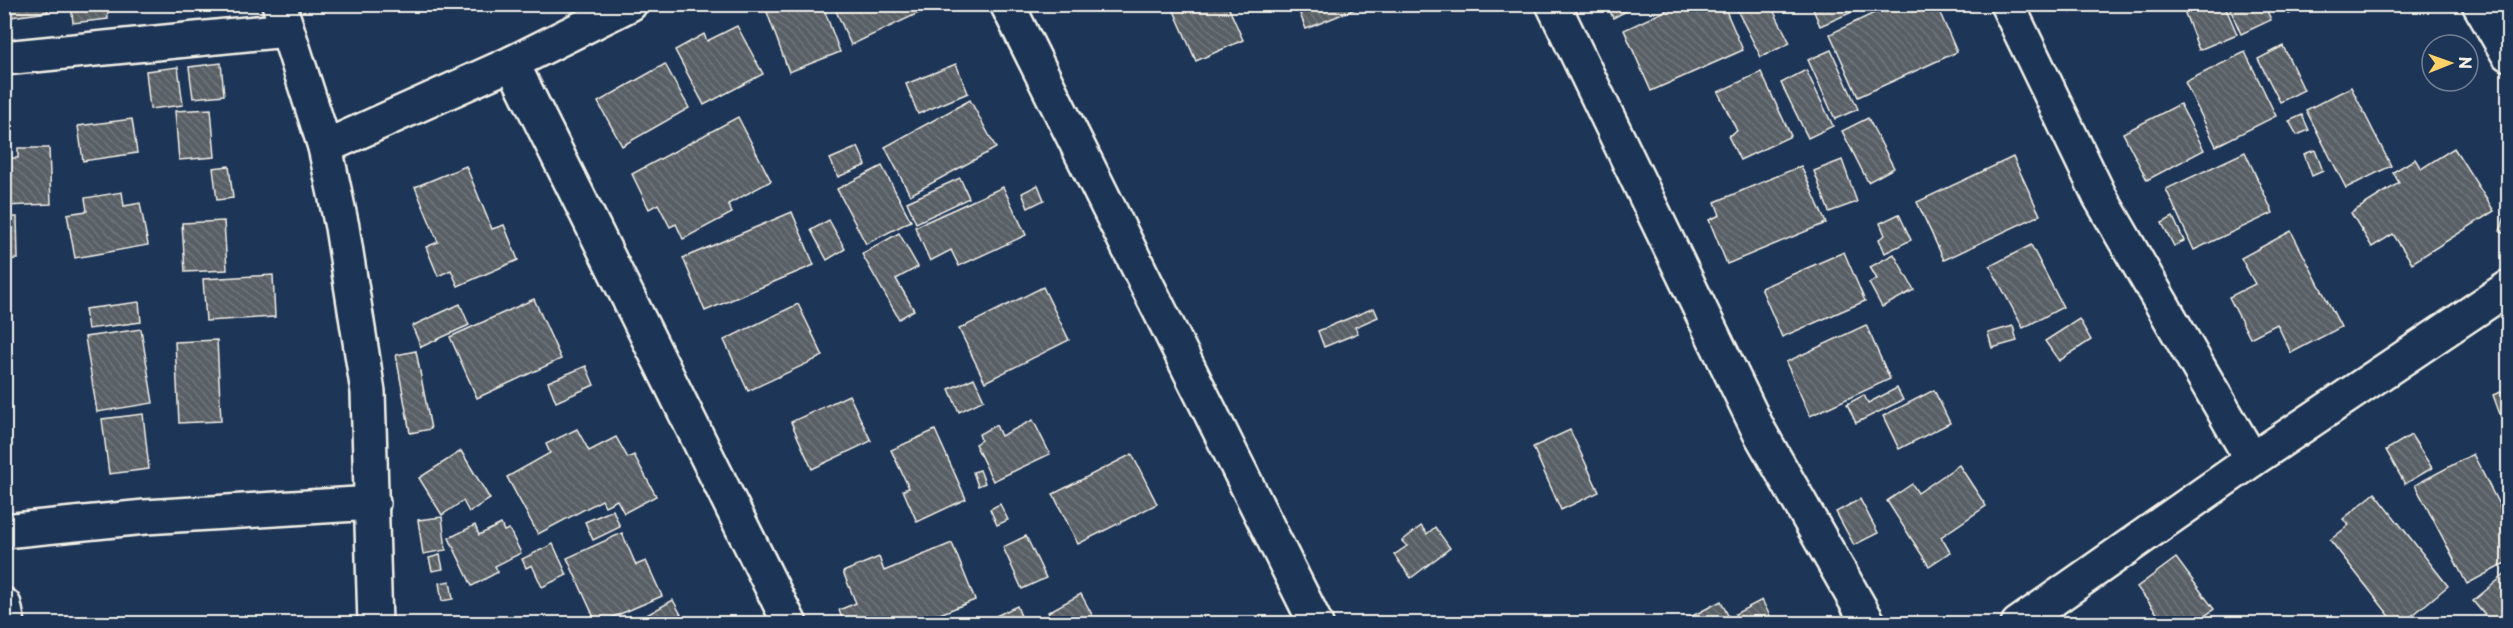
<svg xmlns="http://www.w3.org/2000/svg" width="2513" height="628" font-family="'Playpen Sans',sans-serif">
  <defs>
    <pattern id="building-back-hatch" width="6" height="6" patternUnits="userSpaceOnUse" patternTransform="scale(1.5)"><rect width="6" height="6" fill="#585f65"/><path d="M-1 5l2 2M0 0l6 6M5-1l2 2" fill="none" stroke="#71767b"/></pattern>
  </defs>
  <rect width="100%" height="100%" fill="#1d3557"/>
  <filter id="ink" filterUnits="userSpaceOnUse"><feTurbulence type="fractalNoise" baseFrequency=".0167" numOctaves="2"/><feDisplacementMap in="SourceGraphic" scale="12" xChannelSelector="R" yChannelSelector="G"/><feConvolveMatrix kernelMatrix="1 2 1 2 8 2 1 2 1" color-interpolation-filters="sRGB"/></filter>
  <g filter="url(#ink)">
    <g fill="url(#building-back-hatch)" stroke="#f4f1e8" stroke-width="1.5">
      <path d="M4,4H47L48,12L4,18Z"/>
      <path d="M71,4H107L108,19L73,23Z"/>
      <path d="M764,4H822L840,52L789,72Z"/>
      <path d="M833,4H920L923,11L851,45Z"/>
      <path d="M1171,4H1227L1243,40L1196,61Z"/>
      <path d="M1296,4H1367L1306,29Z"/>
      <path d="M1607,4H1640L1613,18Z"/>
      <path d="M1680,4H1723L1743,50L1651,91L1624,30Z"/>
      <path d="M1739,4H1770L1790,43L1761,57L1735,6Z"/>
      <path d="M1811,4H1870L1820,26Z"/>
      <path d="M1893,4H1936L1957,52L1858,97L1830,34Z"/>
      <path d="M2067,4H2086L2071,13Z"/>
      <path d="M2192,4H2224L2237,34L2199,50L2183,8Z"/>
      <path d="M2228,4H2264L2271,20L2241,34Z"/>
      <path d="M2285,4H2310L2289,14Z"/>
      <path d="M737,26L763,74L704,105L675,50L704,34L707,41Z"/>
      <path d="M2283,46L2304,90L2280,102L2258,59Z"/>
      <path d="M1831,50L1858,109L1835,119L1808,60Z"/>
      <path d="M2245,52L2276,116L2216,146L2185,82Z"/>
      <path d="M221,63L224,95L193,98L189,67Z"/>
      <path d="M665,64L689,108L622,146L598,102Z"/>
      <path d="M956,64L968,93L918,114L906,84Z"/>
      <path d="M178,67L183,105L150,109L146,71Z"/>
      <path d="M1806,70L1833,126L1808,138L1781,83Z"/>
      <path d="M1761,72L1791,136L1740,160L1728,136L1737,131L1718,92Z"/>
      <path d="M2351,87L2391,166L2346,188L2306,110Z"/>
      <path d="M970,100L996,148L910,195L885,147Z"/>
      <path d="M4,104L11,140H4Z"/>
      <path d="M2180,104L2204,150L2147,180L2123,133Z"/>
      <path d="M211,109L215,157L179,160L175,111Z"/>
      <path d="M2302,115L2309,130L2297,135L2289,121Z"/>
      <path d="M738,117L771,181L728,204L732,213L683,239L676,224L670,227L658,204L649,209L632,174Z"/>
      <path d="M1868,118L1894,168L1868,182L1842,131Z"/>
      <path d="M132,119L137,153L83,161L78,126Z"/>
      <path d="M858,147L866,165L838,177L830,159Z"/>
      <path d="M18,148H49L51,204L4,206V158H18Z"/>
      <path d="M2454,148L2494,211L2412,263L2393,234L2372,247L2351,213L2399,183L2393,172L2415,159L2421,169Z"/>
      <path d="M2315,150L2323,171L2312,176L2304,154Z"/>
      <path d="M2245,152L2273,213L2194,250L2166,189Z"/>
      <path d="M2013,157L2040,215L1944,260L1917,202Z"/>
      <path d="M1842,160L1857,202L1829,212L1814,171Z"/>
      <path d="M229,166L233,198L217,200L213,168Z"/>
      <path d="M466,166L492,229L504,225L518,260L458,286L451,270L438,276L426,247L438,242L415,187Z"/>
      <path d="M882,166L911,221L866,244L837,189Z"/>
      <path d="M1801,166L1826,223L1727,264L1709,220L1720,215L1715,202Z"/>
      <path d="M960,178L969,198L916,223L907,202Z"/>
      <path d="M1038,185L1044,200L1028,208L1022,193Z"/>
      <path d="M1003,187L1026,235L959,266L951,250L930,261L915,227Z"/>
      <path d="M122,192L124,206L140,203L148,245L75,258L67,214L87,211L85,198Z"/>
      <path d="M2508,207V235L2500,232Z"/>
      <path d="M792,212L814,265L705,311L683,258Z"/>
      <path d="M1899,214L1911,240L1885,253L1879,239L1885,235L1880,223Z"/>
      <path d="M4,217H17L18,259L4,260Z"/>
      <path d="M2173,217L2184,241L2174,246L2162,223Z"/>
      <path d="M829,220L845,249L827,260L811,230Z"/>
      <path d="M224,221L227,270L185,272L182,223Z"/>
      <path d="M2291,231L2341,327L2291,353L2277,324L2250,338L2229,297L2255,284L2241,258Z"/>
      <path d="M899,233L918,267L896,279L914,310L899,319L862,254Z"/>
      <path d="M2031,245L2063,307L2023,328L1990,266Z"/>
      <path d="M1844,252L1865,301L1782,337L1761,288Z"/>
      <path d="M1894,254L1914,290L1882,307L1869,283L1877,279L1870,267Z"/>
      <path d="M273,275L275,317L206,321L203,279Z"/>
      <path d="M1043,287L1069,340L985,382L959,329Z"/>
      <path d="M534,299L561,359L477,398L450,337Z"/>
      <path d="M139,302L141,322L88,329L85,309Z"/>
      <path d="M460,304L469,325L421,347L412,326Z"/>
      <path d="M798,304L823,356L748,391L724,340Z"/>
      <path d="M1374,308L1378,317L1355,327L1358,333L1324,347L1318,331Z"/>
      <path d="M2079,319L2091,340L2059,361L2045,341Z"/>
      <path d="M1866,325L1890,379L1810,416L1786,362Z"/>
      <path d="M2013,326L2017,341L1992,348L1988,333Z"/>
      <path d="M141,329L153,403L97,412L85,337Z"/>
      <path d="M217,340L221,421L179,423L175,342Z"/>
      <path d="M416,351L431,429L410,433L396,355Z"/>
      <path d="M586,366L594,385L556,402L548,382Z"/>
      <path d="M974,378L984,400L959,412L949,389Z"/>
      <path d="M1897,388L1903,400L1856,423L1847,404L1864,395L1868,403Z"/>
      <path d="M2508,389V436L2493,395Z"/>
      <path d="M1934,390L1950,423L1899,449L1883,416Z"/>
      <path d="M849,395L871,441L812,469L791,422Z"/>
      <path d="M143,414L149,469L109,474L102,419Z"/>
      <path d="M1033,420L1050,454L993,481L975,444L981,440L979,434L996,425L1001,436Z"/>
      <path d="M577,429L589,451L616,437L628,458L634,455L656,496L624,513L617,500L605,506L602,500L538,534L507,477L550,453L546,444Z"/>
      <path d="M935,430L966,499L917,522L903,490L909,488L891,450Z"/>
      <path d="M1570,430L1599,492L1561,510L1533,447Z"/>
      <path d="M2411,435L2432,468L2405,484L2386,450Z"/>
      <path d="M461,451L490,499L469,512L463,501L442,515L419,478Z"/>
      <path d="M1132,454L1157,504L1078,544L1053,494Z"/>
      <path d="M2473,454L2508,522V562L2467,584L2415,485Z"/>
      <path d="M1959,465L1986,506L1941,537L1950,552L1929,566L1887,501L1912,484L1918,493Z"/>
      <path d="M980,470L985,483L978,486L973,472Z"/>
      <path d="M2375,493L2448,586L2402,624H2396L2330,540L2349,525L2343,519Z"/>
      <path d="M1860,499L1878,533L1854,545L1836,512Z"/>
      <path d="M1000,504L1008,520L997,525L990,509Z"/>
      <path d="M613,510L620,527L593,540L585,522Z"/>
      <path d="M442,517L446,550L423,554L418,520Z"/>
      <path d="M501,524L504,531L509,529L521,553L495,566L498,572L472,586L449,538L475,525L479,535Z"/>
      <path d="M1421,526L1427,534L1435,527L1450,548L1411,578L1394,555L1407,546L1402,541Z"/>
      <path d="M622,533L636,565L646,561L662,596L597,624L567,558Z"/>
      <path d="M1026,536L1046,578L1022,589L1003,547Z"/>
      <path d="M952,543L975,600L915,624H844L839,610L856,603L843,572L879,557L884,571Z"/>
      <path d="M553,544L567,575L542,587L532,565L526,568L522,559Z"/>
      <path d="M440,555L443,569L432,571L429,558Z"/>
      <path d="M2176,558L2214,609L2194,624H2165L2137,587Z"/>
      <path d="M2508,572V610L2492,624L2473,601Z"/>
      <path d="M450,581L453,599L442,601L439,583Z"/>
      <path d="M1081,594L1097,624H1054L1048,612Z"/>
      <path d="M673,600L686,624H631Z"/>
      <path d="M1762,600L1774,624H1740L1735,614Z"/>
      <path d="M1721,601L1732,624H1677Z"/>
      <path d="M1017,606L1024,624H979Z"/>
    </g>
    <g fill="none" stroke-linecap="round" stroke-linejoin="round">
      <defs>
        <g id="minor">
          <path d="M279,4L325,147L342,227L368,392L375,624"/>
          <path d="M1007,4L1316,624"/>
          <path d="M1553,4L1759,431L1869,624"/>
          <path d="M2007,4L2100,197L2252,460"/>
          <path d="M2479,4L2508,54"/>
          <path d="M4,58L287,30"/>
          <path d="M512,63L790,624"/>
          <path d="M325,147L512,63L630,4"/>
          <path d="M4,531L145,517L373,503"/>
          <path d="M4,605L8,624"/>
          <path d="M2018,624L2252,460L2508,288"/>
        </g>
      </defs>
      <use href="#minor" stroke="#f4f1e8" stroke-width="38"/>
      <use href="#minor" stroke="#1d3557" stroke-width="33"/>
    </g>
  </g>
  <rect width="2513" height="628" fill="none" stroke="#1d3557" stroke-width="24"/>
  <rect x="12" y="12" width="2489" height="604" fill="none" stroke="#f4f1e8" stroke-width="2" filter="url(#ink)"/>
  <g transform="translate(2450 63) rotate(89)"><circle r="28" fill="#1d3557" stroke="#738091" stroke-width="1.5"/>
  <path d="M0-4.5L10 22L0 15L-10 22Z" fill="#ffd166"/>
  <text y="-9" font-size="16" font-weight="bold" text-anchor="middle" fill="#f4f1e8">N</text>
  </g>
</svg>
